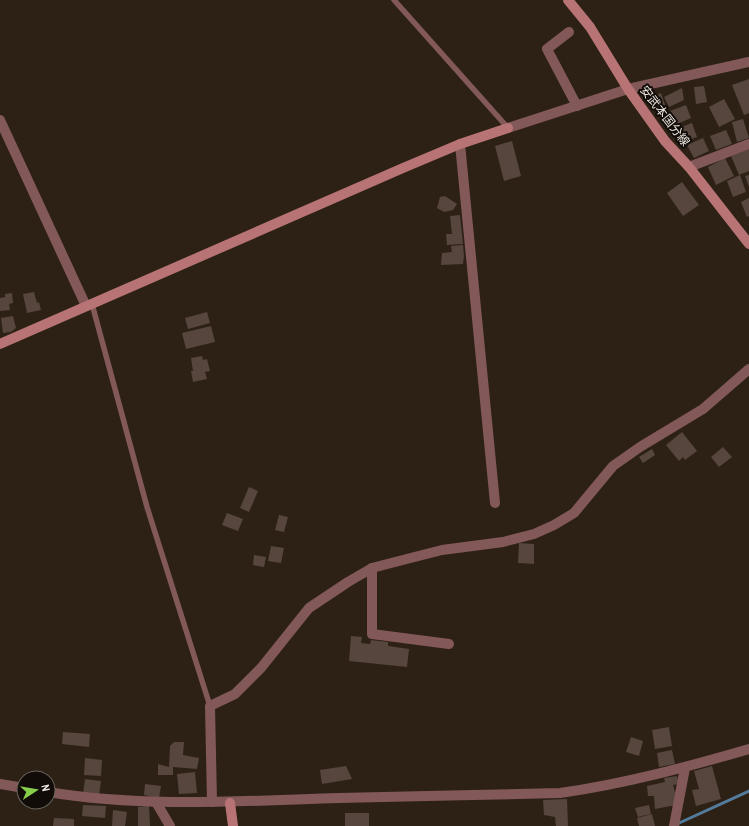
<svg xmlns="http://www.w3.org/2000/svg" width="749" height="826" font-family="'Archivo Narrow','Noto Sans JP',sans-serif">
  <rect width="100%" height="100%" fill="#2d2116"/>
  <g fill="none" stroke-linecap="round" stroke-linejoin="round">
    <path stroke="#537b9b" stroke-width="3" d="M677,824L749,791"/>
  </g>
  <g fill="#56463d">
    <path d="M749,79V113L744,115L732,85Z"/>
    <path d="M704,86L707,102L696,104L694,87Z"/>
    <path d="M682,88L684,100L669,107L664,97Z"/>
    <path d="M661,93L665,105L652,110L648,98Z"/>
    <path d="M724,99L735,119L719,127L709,107Z"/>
    <path d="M686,105L691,118L675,125L670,111Z"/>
    <path d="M743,119L749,138L737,142L732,122Z"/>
    <path d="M692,123L697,137L681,143L676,129Z"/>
    <path d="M726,130L732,144L716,150L710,136Z"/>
    <path d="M703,138L709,151L694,158L687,145Z"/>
    <path d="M512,141L521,176L504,181L495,146Z"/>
    <path d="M749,149V171L739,175L731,156Z"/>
    <path d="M725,158L734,176L716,185L708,167Z"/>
    <path d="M740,175L746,192L733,197L727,181Z"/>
    <path d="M749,175V187L745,176Z"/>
    <path d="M682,182L699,205L683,216L667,193Z"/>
    <path d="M445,196L457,204L453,210L444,212L437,208L440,197Z"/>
    <path d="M749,198V216L747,217L741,202Z"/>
    <path d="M460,215L463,244L447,245L446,234H452L450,216Z"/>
    <path d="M463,245L464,256L463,264L441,265L442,253L452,252L451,246Z"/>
    <path d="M34,292L37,303L39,302L41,310L27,313L23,294Z"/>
    <path d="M12,293L13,303L9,304L10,310L0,311V298L5,297V294Z"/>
    <path d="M207,312L210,323L188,329L185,318Z"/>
    <path d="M13,316L16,328L11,332L3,333L1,318Z"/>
    <path d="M211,326L215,342L186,349L182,333Z"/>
    <path d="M202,356L203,360L207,359L210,371L205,372L207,379L193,382L191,371H193L191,358Z"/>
    <path d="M682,432L697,451L685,460L683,457L679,461L666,445Z"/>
    <path d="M723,447L732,457L719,467L711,457Z"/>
    <path d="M652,449L655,455L643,463L639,457Z"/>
    <path d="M249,487L258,491L249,512L240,508Z"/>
    <path d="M227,513L243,519L238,531L222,525Z"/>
    <path d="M279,515L288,517L284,532L275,530Z"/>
    <path d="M519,543L534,544V564L518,563Z"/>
    <path d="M271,546L284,548L281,563L268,561Z"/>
    <path d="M254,555L266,557L264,567L253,565Z"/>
    <path d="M351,636L362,637L361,643L370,644L371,640L388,642V646L409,649L407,667L349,661Z"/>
    <path d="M669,727L672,746L655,749L652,730Z"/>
    <path d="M63,732L90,734L89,747L62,744Z"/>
    <path d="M631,737L643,741L639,756L626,752Z"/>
    <path d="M174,742H184L183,755L199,758L197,769L173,767V775H158V764L169,767L170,746Z"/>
    <path d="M672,750L675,764L659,767L657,753Z"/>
    <path d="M85,758L102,760L101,776L84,775Z"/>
    <path d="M346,766L352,779L322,784L320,770Z"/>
    <path d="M712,766L721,799L696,806L692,790L699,789L694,771Z"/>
    <path d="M195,772L197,793L179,794L177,774Z"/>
    <path d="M677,776L679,784L673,785L677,799L676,805L655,809L654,796H648L647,786L665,782L664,778Z"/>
    <path d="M85,779L101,781L99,796L83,794Z"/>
    <path d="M145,784L161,786L159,798L144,795Z"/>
    <path d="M567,799L568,826H556L555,817L544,815L543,800Z"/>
    <path d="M83,805L106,806L105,818L82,816Z"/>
    <path d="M649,805L651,814L638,817L635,808Z"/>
    <path d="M149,806L150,826H138V807Z"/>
    <path d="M113,810L127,812L125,826H112Z"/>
    <rect x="345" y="813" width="24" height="13"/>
    <path d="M652,814L655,826H639L637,818Z"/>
    <path d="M54,818L74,819V826H53Z"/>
  </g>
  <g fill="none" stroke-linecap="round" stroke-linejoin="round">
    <g stroke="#835858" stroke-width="5.5">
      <path d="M394,0L508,128"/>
      <path d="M92,304L147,507L210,706"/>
    </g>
    <g stroke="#835858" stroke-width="10">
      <path d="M569,32L547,49L577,106"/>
      <path d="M0,120L86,306"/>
      <path d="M508,128L628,89L749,62"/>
      <path d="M460,144L495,503"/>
      <path d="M689,167L749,144"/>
      <path d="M372,568V634L449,644"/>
      <path d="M0,784L24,788"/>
      <path d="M48,792C144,808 242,801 339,798C413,796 486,795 560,793C624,784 687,767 749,749"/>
      <path d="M156,802L170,826"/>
      <path d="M212,802L210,706L235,694L261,668L309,608L348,582L372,568L395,562L442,550L503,542L534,534L554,525L574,513L613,466L640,447L703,409L749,369"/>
      <path d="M674,826L685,768"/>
    </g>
    <g stroke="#b87474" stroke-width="10">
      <path d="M568,0L590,27L628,89L665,141L689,167L749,244"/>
      <path d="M0,344L403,168L460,144L508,128"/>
      <path d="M230,803L233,826"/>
    </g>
  </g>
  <g text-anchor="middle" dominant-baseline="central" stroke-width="4" stroke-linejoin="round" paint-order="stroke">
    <g font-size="12" fill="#f2eae2" stroke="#110c08">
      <text transform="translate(665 116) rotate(52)">安武本国分線</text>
    </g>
  </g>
  <g transform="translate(36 790) rotate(78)"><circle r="19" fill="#110c08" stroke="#6b655f"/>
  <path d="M0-3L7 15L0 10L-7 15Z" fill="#87cf4b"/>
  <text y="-6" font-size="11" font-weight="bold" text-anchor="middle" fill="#f2eae2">N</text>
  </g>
</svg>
